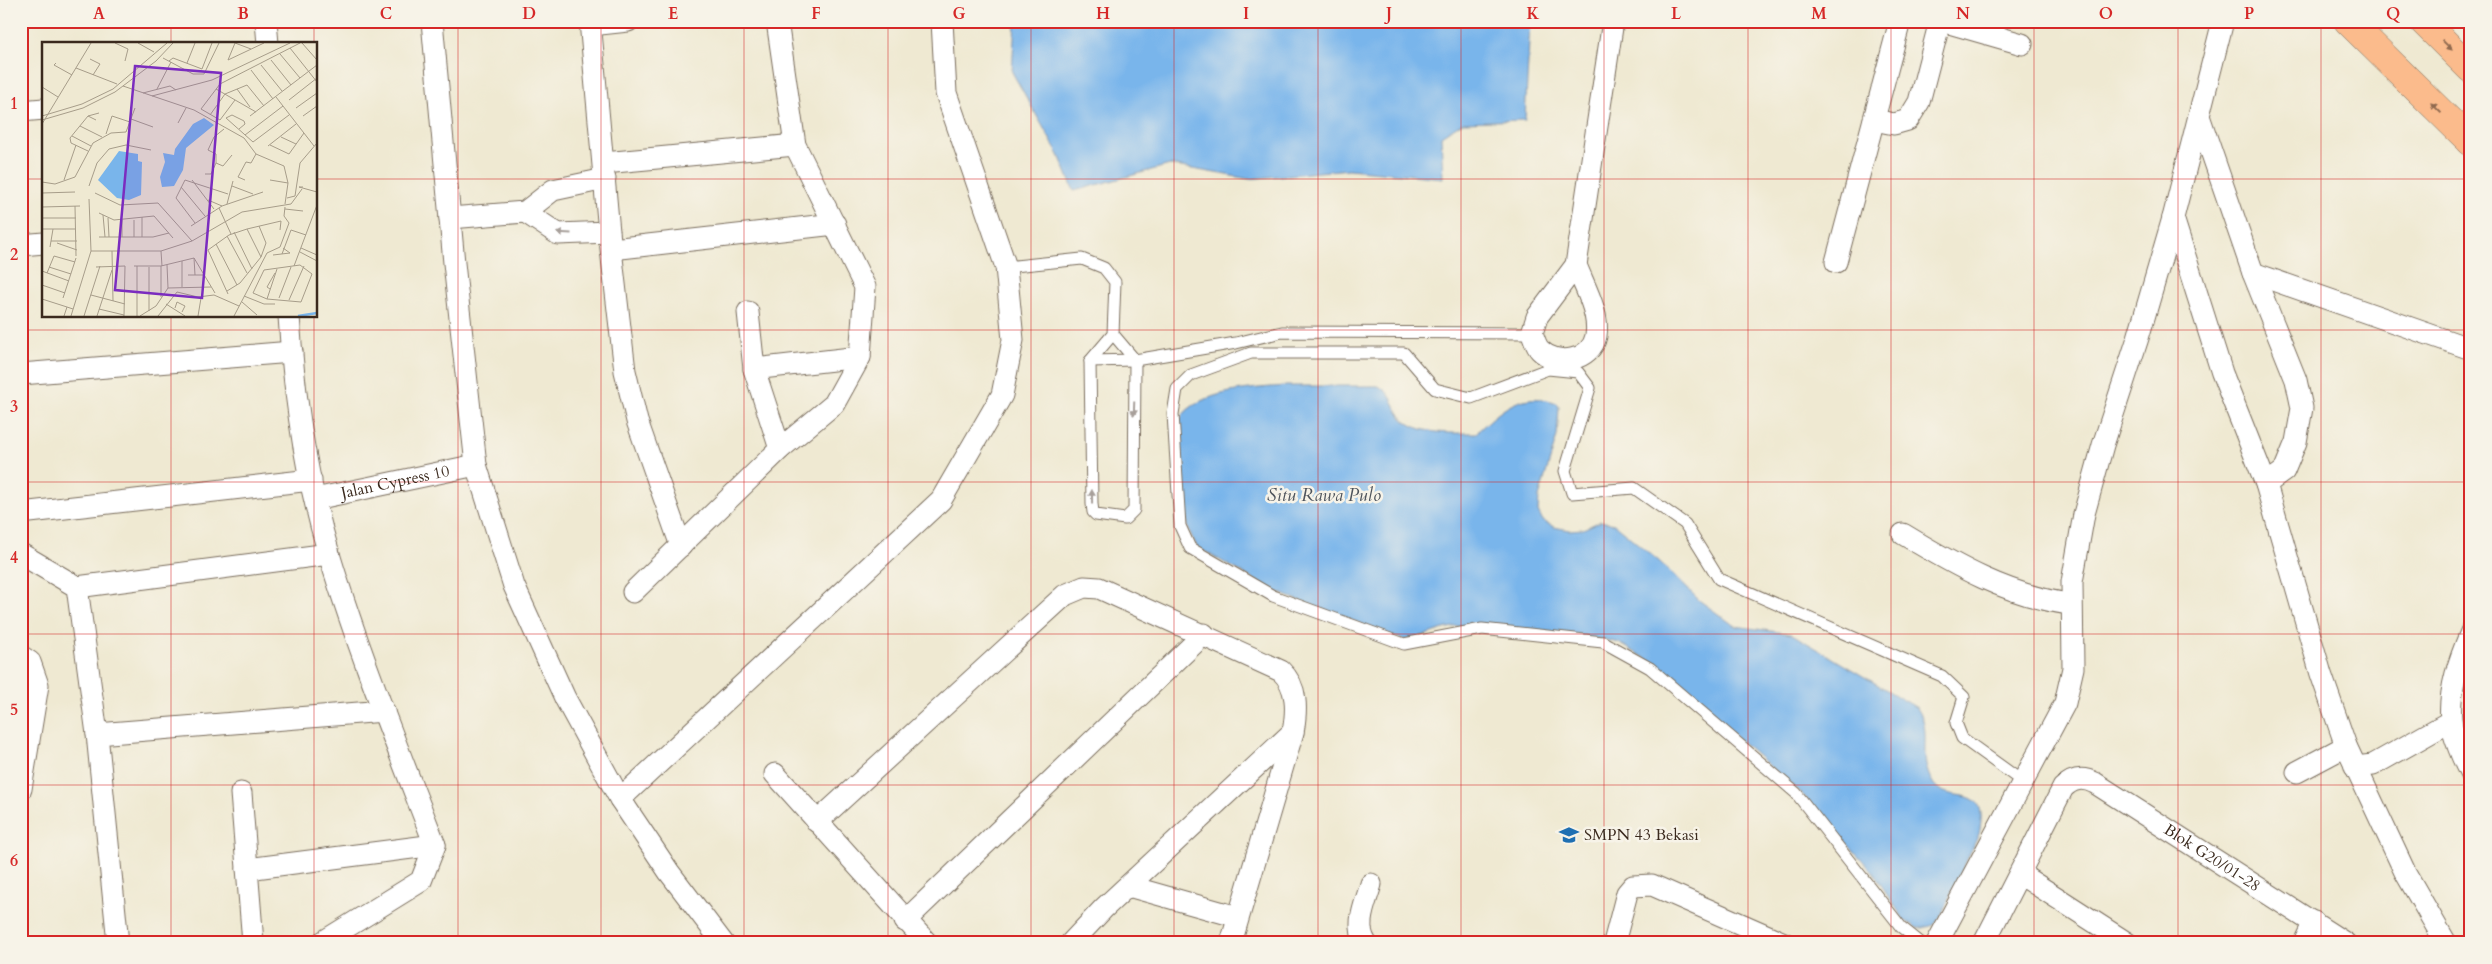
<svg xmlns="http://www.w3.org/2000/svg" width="2492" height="964" font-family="Cardo,serif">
  <rect width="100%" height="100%" fill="#f7f3e8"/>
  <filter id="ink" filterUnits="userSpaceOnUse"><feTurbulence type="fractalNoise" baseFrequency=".02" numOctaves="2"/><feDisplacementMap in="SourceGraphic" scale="10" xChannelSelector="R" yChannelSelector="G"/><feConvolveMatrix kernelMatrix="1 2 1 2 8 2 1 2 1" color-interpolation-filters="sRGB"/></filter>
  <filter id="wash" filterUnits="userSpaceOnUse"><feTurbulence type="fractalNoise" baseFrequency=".0096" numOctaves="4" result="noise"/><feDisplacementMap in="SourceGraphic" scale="20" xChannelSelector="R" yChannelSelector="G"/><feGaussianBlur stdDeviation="1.12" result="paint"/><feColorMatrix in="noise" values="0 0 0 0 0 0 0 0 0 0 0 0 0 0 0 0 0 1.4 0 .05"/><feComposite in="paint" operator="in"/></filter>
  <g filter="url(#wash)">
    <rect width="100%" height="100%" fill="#efe9d2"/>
    <g fill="#79b5eb" stroke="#5a7084">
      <path d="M1015,21H1530L1525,120L1463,122L1441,136L1443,178L1349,169L1249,179L1170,165L1074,191L1059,155L1012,72Z"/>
      <path d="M1287,386H1378C1391,392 1392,401 1398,412C1410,436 1453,433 1476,433C1500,411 1521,389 1557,403L1559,407L1557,436L1539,497L1538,511L1543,521L1554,527L1569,530L1583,529L1601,521L1614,524L1660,562L1700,601L1735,626L1792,634L1917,708C1934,733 1916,755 1933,783C1949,807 1991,779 1979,834L1940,918L1934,925L1923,928H1917L1904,920L1872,871L1805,797L1645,658L1619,643L1606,640L1464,626C1442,626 1425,638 1404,640L1274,591L1197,547L1189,531L1183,505L1180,419C1197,390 1257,388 1287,386Z"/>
    </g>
  </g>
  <g filter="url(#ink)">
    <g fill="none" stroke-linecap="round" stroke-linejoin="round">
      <defs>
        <g id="lane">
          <path d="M1006,267L1082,259L1104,268L1115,282L1113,334L1090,361L1092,504L1093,512L1096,515L1125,519L1134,510L1135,360L1113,334"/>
          <path d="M1090,361L1135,360L1236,343L1282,332L1532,333"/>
          <path d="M1921,943L1901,927L1796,793L1650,668L1603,642L1482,629L1404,644L1273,596L1190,548L1180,526L1173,414L1177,389L1191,375L1251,353H1404L1435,389L1471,398L1548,369L1578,372L1590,388L1565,471L1572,493L1634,488L1685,524L1719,579L1942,676L1964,697L1956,723L1962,738L2023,782"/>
        </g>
        <g id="street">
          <path d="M266,21L268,44"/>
          <path d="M432,21L454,263L476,465L514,586L565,698L620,799L941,500L1002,395L1013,340L1006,267L946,93L942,21"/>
          <path d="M590,21L609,232L625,371L637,421L681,546"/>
          <path d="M1942,21L2022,44"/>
          <path d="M591,25L628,21"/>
          <path d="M21,111L44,109"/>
          <path d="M2199,116L2253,273L2296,380L2302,408L2296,442L2284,471L2266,484"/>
          <path d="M1874,120L1894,124L1908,120L1919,102L1940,21"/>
          <path d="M604,163L795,145"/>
          <path d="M525,212L558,234L609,232"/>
          <path d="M450,218L525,212L553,190L605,179"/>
          <path d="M2173,218L2222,373L2266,484L2321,674L2346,746L2405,872L2446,943"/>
          <path d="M21,245L44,243"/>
          <path d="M612,249L835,224"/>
          <path d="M1836,262L1900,21"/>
          <path d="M1576,265L1613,21"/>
          <path d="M1576,265C1584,286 1600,313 1596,336C1591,361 1557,367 1540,350C1536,346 1534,338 1532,333L1537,317Z"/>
          <path d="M2253,273L2471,349"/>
          <path d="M748,312L754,369L780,449"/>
          <path d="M289,316C294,396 306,478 329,554C359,653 398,749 435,845L421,881L321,943"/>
          <path d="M754,369L860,357"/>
          <path d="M21,374L292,352"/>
          <path id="s1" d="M315,499L476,465"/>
          <path d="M21,513L311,480"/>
          <path d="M1903,534C1956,566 2008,596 2070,604"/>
          <path d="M21,554L77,587L97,734L118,943"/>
          <path d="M77,587L329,554"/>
          <path d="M633,592L780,449L834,404L860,357L865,287L795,145L777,21"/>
          <path d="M2471,632C2460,658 2448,690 2451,720C2452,734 2464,762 2471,775"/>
          <path d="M21,656L30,662L38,685L21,789"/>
          <path d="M97,734L384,711"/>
          <path d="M2355,767L2373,765L2451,721"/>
          <path d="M2297,772L2346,746"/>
          <path d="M775,774L927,943"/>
          <path d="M241,793L253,943"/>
          <path d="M620,799L669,872L723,943"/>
          <path d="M817,822L1065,595L1084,587L1099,588L1281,671C1298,687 1297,710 1293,732L1231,943"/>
          <path d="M247,869L435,845"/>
          <path d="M2020,874L2127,943"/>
          <path d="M1128,886L1238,917"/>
          <path d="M905,921L1204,634"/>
          <path d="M1071,943L1104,908L1293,732"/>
          <path d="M1366,943C1354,925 1366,903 1371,884"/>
          <path d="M1614,943L1627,893L1633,886L1652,885L1784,943"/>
          <path d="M1937,943L2065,703L2073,668L2072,582L2084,514L2103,445L2138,338L2173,218L2223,21"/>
          <path id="s2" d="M1984,943L2063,788C2073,778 2083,777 2095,783L2345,943"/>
          <path d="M2304,943L2314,922"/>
        </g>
        <g id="highway">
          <path d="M2348,21L2471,142"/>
          <path d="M2423,21L2471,69"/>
        </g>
      </defs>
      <use href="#lane" stroke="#7a6d5d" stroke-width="13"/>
      <use href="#street" stroke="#7a6d5d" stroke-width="23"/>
      <use href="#highway" stroke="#7a6d5d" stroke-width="29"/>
      <use href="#lane" stroke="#fff" stroke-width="11"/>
      <use href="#street" stroke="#fff" stroke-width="21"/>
      <use href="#highway" stroke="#fbbb8c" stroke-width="28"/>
    </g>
    <defs><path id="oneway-solid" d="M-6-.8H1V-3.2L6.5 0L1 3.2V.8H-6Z" transform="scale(1.25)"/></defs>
    <g fill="#916b50">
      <use href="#oneway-solid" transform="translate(2447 45) rotate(45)"/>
      <use href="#oneway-solid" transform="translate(2436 108) rotate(-136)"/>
    </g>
    <g fill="#a79f9a">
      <use href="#oneway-solid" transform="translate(564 233) rotate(-176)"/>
      <use href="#oneway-solid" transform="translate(1134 409) rotate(92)"/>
      <use href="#oneway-solid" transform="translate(1092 497) rotate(-91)"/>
    </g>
  </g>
  <path fill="none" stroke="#d62828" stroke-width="1" stroke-opacity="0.55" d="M171,21V44M314,21V44M458,21V943M601,21V943M744,21V943M888,21V943M1031,21V943M1174,21V943M1318,21V943M1461,21V943M1604,21V943M1748,21V943M1891,21V943M2034,21V943M2178,21V943M2321,21V943M21,179H44M316,179H2471M171,316V943M314,316V943M21,330H2471M21,482H2471M21,634H2471M21,785H2471"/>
  <defs>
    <symbol id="school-bare" viewBox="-9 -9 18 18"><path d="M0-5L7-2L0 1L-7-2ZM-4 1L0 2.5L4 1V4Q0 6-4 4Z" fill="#1f6fb2" stroke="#f7f3e8" stroke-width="2.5" paint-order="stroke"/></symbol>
  </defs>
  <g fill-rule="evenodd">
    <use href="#school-bare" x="1555" y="821" width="28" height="28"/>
  </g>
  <g text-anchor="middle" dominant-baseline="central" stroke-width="5" stroke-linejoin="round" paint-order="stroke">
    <g font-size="16" fill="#3b2a1e" stroke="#f7f3e8">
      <text stroke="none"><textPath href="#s1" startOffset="82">Jalan Cypress 10</textPath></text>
      <text stroke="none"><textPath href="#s2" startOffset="348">Blok G20/01-28</textPath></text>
    </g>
    <g font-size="16" fill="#3b2a1e" stroke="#f7f3e8" text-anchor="start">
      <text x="1584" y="835">SMPN 43 Bekasi</text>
    </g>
    <g font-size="18" font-style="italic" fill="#4e545c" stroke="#f7f3e8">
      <text x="1324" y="495">Situ Rawa Pulo</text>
    </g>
  </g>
  <g transform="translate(42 42)">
    <rect width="275" height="275" fill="#efe9d2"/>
    <path d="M162,76L172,83L144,106L141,128L132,144L120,145L118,135L123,120L121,111L132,113L133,107L151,82ZM77,109L96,112V119L100,120L99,153L87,158L75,156L56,138Z" fill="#79b5eb"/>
    <path fill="none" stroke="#79b5eb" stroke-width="2.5" d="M256,274L275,271"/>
    <path fill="none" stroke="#a79d8a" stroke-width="1" d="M73,1L86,7L83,19M96,1L112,10M193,1L186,18L222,1M193,1L209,7M260,1L275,18M248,6L275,40M238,12L258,36M121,16L151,32H162L177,1M48,17L58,22L51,33M229,18L249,43M127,19L131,16L160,27L170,1M14,21L12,23L30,33M145,21L153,1M219,23L240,49M34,26L75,42M209,28L231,57M81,44L152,68L202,96L214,112L242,124L246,141L243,162M0,45L16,55M115,47L129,20M174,47L214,70M195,47L208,65M101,51L128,44L134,48M110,54L170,38L248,1M234,55L272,104M193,58L178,78L159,67L178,42L258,1M247,58L275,36M254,66L275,51M168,73L183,52L205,43L222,64M0,74L40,62L71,47L125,1M46,74L28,96L29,101L46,109M208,74L275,23M261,74L275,64M89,77L111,85M0,78L41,66L73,50L114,19L131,1M54,78L46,74L57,71M136,81L144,66M0,82L49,1M38,84L60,95M182,87L172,95L166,108L174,112V121L181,124L190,113M197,87L203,82L202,79L190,73L184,76L211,100L247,73M64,92L70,74L88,80M203,93L241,64M30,94L49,104M239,95L254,102M228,103L247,112L262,91M226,104L254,82M163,132H169L174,121M22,138L34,103M150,138L172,167M203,138L196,135L204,120L209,121L214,112M228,138L246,141M0,140L13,142L33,135L51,101L69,91L84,90L93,66M47,144L55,121L67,107L84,103L109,108M190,144L211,152M139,145L163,174M261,145H257L275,150M0,151L33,150M245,156L253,154L258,121L275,101M166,158L180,164M185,162L191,139M33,164L34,214M0,165L38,164M177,166L189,192M243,167L261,169M57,171L72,178L112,174L131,196M61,173L63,195M100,175V195M0,176H34M66,176L67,195M80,178V195M92,178V195M153,181L134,156L143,138L186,152M149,184L180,164L221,150M0,187H34M205,187L219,215M192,190L210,227M185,194L205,231M57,195H111L127,191M9,199H35M150,199L200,170L249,162L260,147M15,201L35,208M174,202L195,243M8,205L11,187M259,206L275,213M49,209H119L150,199L116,161L78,163L53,151M70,209L71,259M119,209L120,224M258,210L275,219M240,212L249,188L264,193M231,213L248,211L241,206M152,216L153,233M125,223L126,246M258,223L270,232L259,260L225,257L211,251L222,228ZM92,224H119L152,216L173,251M95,224V274M119,224V255M252,224L275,163M7,225L29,232M54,225L83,224M0,229L27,239M5,231L12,214L33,220M146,233H163M0,243L23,251M140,245V219M228,247L225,245L233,231M185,249L198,241L219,215L224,201L217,184M186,252L166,208L187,193L205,187L239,179L238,188M49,253L83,262M202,254L222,262H233M21,256L34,216M237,256L249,225M0,257L25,265M225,257L235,227M247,258L262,224M200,260L215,273M124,262L143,274M133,266L135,260L143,264L140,270M57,267L82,273M107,269V225M22,274L25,265L31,267M29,274L49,209L47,157M42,274L58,224M55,274L70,228M82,274L83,224M98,274L114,264L126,246L169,245M116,274L135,250L156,255L172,253L197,264M156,274L159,256M192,274L225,211L238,205L247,181L242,174L243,165"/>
    <path fill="#7b2cbf" fill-opacity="0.15" stroke="#7b2cbf" stroke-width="2.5" d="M93,24L179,31L160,256L73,248Z"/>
    <rect width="275" height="275" fill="none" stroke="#3b2a1e" stroke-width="2.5"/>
  </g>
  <rect width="2492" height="964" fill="none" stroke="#f7f3e8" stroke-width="55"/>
  <rect x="28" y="28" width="2436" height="908" fill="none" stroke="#d62828" stroke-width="2"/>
  <g font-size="16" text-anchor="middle" font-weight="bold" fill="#d62828">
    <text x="99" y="19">A</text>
    <text x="243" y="19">B</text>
    <text x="386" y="19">C</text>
    <text x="529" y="19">D</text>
    <text x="673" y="19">E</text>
    <text x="816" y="19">F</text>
    <text x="959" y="19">G</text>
    <text x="1103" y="19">H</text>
    <text x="1246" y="19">I</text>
    <text x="1389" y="19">J</text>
    <text x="1533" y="19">K</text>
    <text x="1676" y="19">L</text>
    <text x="1819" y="19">M</text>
    <text x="1963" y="19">N</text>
    <text x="2106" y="19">O</text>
    <text x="2249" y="19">P</text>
    <text x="2393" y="19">Q</text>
    <text x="14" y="109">1</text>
    <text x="14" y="260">2</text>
    <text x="14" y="412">3</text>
    <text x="14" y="563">4</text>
    <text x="14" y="715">5</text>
    <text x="14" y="866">6</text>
  </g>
</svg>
